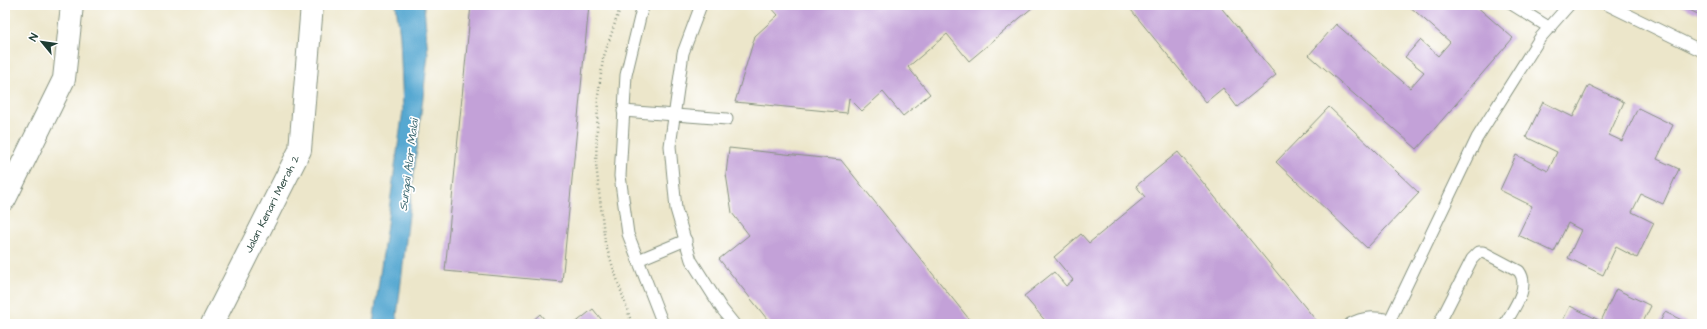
<svg xmlns="http://www.w3.org/2000/svg" width="1707" height="329" font-family="'Architects Daughter',sans-serif">
  <rect width="100%" height="100%" fill="#fff"/>
  <filter id="ink" filterUnits="userSpaceOnUse"><feTurbulence type="fractalNoise" baseFrequency=".025" numOctaves="2"/><feDisplacementMap in="SourceGraphic" scale="8" xChannelSelector="R" yChannelSelector="G"/><feConvolveMatrix kernelMatrix="1 2 1 2 8 2 1 2 1" color-interpolation-filters="sRGB"/></filter>
  <filter id="wash" filterUnits="userSpaceOnUse"><feTurbulence type="fractalNoise" baseFrequency=".012" numOctaves="4" result="noise"/><feDisplacementMap in="SourceGraphic" scale="16" xChannelSelector="R" yChannelSelector="G"/><feGaussianBlur stdDeviation="0.9" result="paint"/><feColorMatrix in="noise" values="0 0 0 0 0 0 0 0 0 0 0 0 0 0 0 0 0 1.4 0 .05"/><feComposite in="paint" operator="in"/></filter>
  <g filter="url(#wash)">
    <rect width="100%" height="100%" fill="#ece6ca"/>
    <path fill="#57a8d1" stroke="#3b7282" d="M396,5H424L428,55L396,324H373L403,110L400,36Z"/>
    <g id="blocks">
      <g fill="#c3a1d8">
        <path d="M471,5H589L562,282L445,271Z"/>
        <path d="M769,5H1031L1033,7L969,61L947,34L908,67L930,94L903,116L883,92L862,111L849,98L847,113L735,102L755,36L778,15Z"/>
        <path d="M1127,5H1219L1276,75L1237,107L1223,88L1206,102Z"/>
        <path d="M1408,5H1475L1513,38L1417,149L1309,55L1336,24L1410,88L1424,72L1405,57L1420,40L1438,56L1450,42Z"/>
        <path d="M1679,5H1702V16Z"/>
        <path d="M1589,85L1624,102L1609,135L1622,141L1638,108L1673,125L1657,159L1679,169L1663,204L1641,194L1632,212L1654,223L1637,258L1616,247L1603,275L1568,258L1581,230L1568,223L1554,252L1518,235L1532,206L1500,190L1516,155L1548,171L1557,152L1526,137L1543,102L1573,117Z"/>
        <path d="M1329,107L1419,193L1367,248L1276,162Z"/>
        <path d="M729,148L841,160L973,324H771L719,259L749,235L732,213L726,174Z"/>
        <path d="M1178,152L1319,324H1048L1024,296L1054,272L1066,286L1073,280L1054,257L1081,234L1089,243L1145,197L1136,186Z"/>
        <path d="M1616,289L1651,306L1642,324H1561L1570,306L1601,321Z"/>
        <path d="M593,309L605,324H574Z"/>
        <path d="M1665,312L1690,324H1659Z"/>
        <path d="M540,314L548,324H529Z"/>
      </g>
    </g>
  </g>
  <g filter="url(#ink)">
    <use href="#blocks" fill-opacity="0" stroke="#86927f" stroke-width="1"/>
    <g fill="none" stroke-linecap="round" stroke-linejoin="round">
      <defs>
        <g id="service">
          <path d="M644,5L641,13L626,75L620,176L628,234L663,324"/>
          <path d="M701,5L683,53L670,146L676,209L691,260L722,309L734,324"/>
          <path d="M1513,5L1550,28"/>
          <path d="M1608,5L1702,51"/>
          <path d="M623,111L727,119"/>
          <path d="M638,260L686,240"/>
          <path d="M1350,324C1364,316 1375,317 1390,320"/>
          <path d="M1388,324L1477,138L1540,38L1569,5"/>
          <path d="M1439,324L1472,259L1479,252H1483L1519,271C1531,287 1513,309 1505,324"/>
        </g>
        <g id="minor">
          <path d="M5,199L64,79L72,5"/>
          <path d="M212,324L300,150L312,5"/>
        </g>
      </defs>
      <use href="#service" stroke="#86927f" stroke-width="13"/>
      <use href="#minor" stroke="#86927f" stroke-width="24"/>
      <path stroke="#86927f" stroke-width="2.5" stroke-dasharray="1 3" stroke-linecap="butt" d="M621,5L603,59L598,96L596,164L605,243L632,324"/>
      <use href="#service" stroke="#fff" stroke-width="11"/>
      <use href="#minor" stroke="#fff" stroke-width="22"/>
    </g>
  </g>
  <g text-anchor="middle" dominant-baseline="central" stroke-width="3.5" stroke-linejoin="round" paint-order="stroke">
    <g font-size="11" fill="#1f3d34" stroke="#fff">
      <text transform="translate(272 204) rotate(-63)">Jalan Kenari Merah 2</text>
    </g>
    <g font-size="12" font-style="italic" fill="#33626b" stroke="#fff">
      <text transform="translate(409 165) rotate(-83)">Sungai Alor Malai</text>
    </g>
  </g>
  <rect width="1707" height="329" fill="none" stroke="#fff" stroke-width="20"/>
  <g transform="translate(42 42) rotate(299)" stroke="#ffffff" stroke-width="3" paint-order="stroke">
  <path d="M0-3L7 15L0 10L-7 15Z" fill="#1f3d34"/>
  <text y="-6" font-size="11" font-weight="bold" text-anchor="middle" fill="#1f3d34">N</text>
  </g>
</svg>
